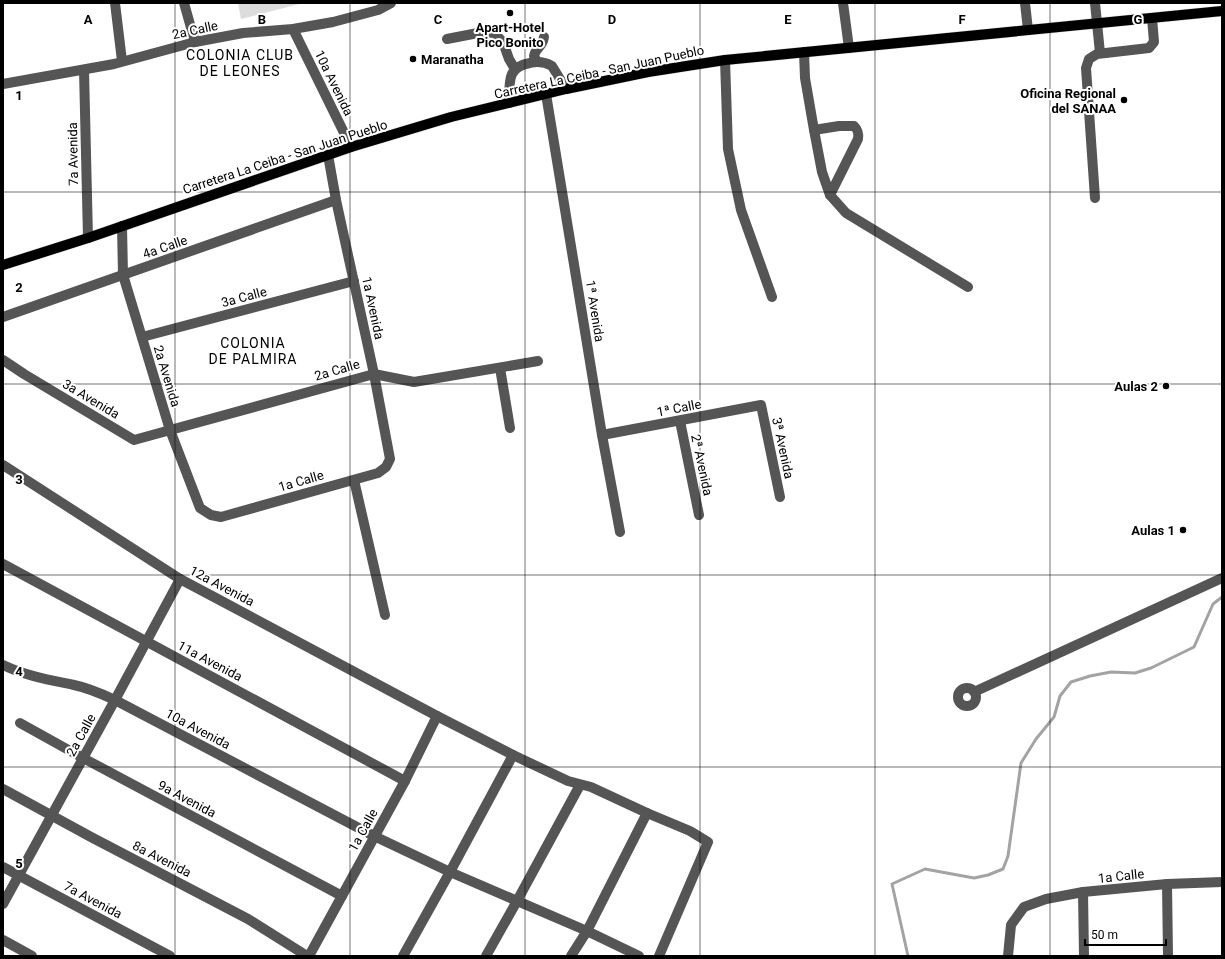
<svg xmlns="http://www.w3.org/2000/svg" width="1225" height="959" font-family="Roboto,sans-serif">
  <rect width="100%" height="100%" fill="#fff"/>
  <path fill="#dcdcdc" d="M238,3H303L241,19Z"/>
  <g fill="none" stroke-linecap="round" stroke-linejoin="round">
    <path stroke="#a3a3a3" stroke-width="3" d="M908,956L892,884L925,869L974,878L988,875L1003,869L1008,856L1021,763L1036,739L1054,717L1060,696L1071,682L1090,676L1111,672L1135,673L1151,668L1194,647L1213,604L1222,597"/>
    <defs>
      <path id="major" d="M3,265L88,238L351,147L451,117L566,89L648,72L725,60L1222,11"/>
    </defs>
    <use href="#major" stroke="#dbdbdb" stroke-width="11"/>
    <g stroke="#555" stroke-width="10">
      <path d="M115,3L122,61"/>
      <path d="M184,3L195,42"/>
      <path d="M843,3L849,48"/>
      <path d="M1025,3L1028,30"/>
      <path d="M1095,3L1100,53"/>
      <path d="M293,29L351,147"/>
      <path d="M447,39L483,32L494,33L503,42L509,59L515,69"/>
      <path d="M804,52L805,78L814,130L822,172L830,195L846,213L968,287"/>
      <path d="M725,60L728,149L741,210L772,297"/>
      <path d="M537,62L534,56C536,46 542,49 544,37"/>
      <path d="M84,70L88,238"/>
      <path d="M3,84L114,64L195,42L243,33L293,29L333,22L378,10L391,3"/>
      <path d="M546,94L602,435L620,532"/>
      <path d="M509,103C510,83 506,67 530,63C538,61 545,62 552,66L566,89"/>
      <path d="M814,130L839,126H854C858,130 859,133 858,139L830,195"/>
      <path d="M1095,198L1086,68L1089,59L1097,54L1149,48L1154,42L1152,18"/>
      <path d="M122,226L123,275L170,430L200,508L211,515L221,517L378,473L386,467L390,459L374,374L336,200L328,155"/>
      <path d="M3,317L336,200"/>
      <path d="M142,337L354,281"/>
      <path d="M3,360L24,374L134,440L374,374L414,382L538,361"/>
      <path d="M500,368L510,428"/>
      <path d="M680,421L699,515"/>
      <path d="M602,435L761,405L780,497"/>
      <path d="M3,465L180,579L214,597L437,716L513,755L568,781L591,787L647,813L690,831L708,842L659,956"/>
      <path d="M354,480L385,615"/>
      <path d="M3,564L405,781"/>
      <path d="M3,665C26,676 50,680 74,685C89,688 102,694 115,700L374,836L450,872L587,931L639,956"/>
      <circle cx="967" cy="697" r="9"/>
      <path d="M974,692L1222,578"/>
      <path d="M20,723L83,758L342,896"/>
      <path d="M3,789L91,837L248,919L307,956"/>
      <path d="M3,867L170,956"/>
      <path d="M1167,884L1168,956"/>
      <path d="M1083,892L1084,956"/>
      <path d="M3,904L115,700L180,579"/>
      <path d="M3,940L32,956"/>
      <path d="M309,956L405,781L437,716"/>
      <path d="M403,956L450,872L513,755"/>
      <path d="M486,956L517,901L580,785"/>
      <path d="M571,956L587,931L647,813"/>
      <path d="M1008,956L1011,925L1024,907L1046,899L1083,892L1167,884L1222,882"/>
    </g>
    <use href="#major" stroke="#000" stroke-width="10"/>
  </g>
  <path fill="none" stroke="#000" stroke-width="1" stroke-opacity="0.55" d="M175,3V956M350,3V956M525,3V956M700,3V956M875,3V956M1050,3V956M3,192H1222M3,384H1222M3,575H1222M3,767H1222"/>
  <g fill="#000" stroke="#fff" stroke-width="1.5">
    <circle cx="510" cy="13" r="4"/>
    <circle cx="413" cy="59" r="4"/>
    <circle cx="1124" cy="100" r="4"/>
    <circle cx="1166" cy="386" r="4"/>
    <circle cx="1183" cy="530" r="4"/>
  </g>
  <g text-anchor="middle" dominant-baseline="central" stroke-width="4" stroke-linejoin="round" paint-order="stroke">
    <g font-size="13" font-weight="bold" fill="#000" stroke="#fff" text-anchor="end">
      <text x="510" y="27" text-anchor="middle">Apart-Hotel<tspan x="510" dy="15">Pico Bonito</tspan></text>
      <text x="421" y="59" text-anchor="start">Maranatha</text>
      <text x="1116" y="93">Oficina Regional<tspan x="1116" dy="15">del SANAA</tspan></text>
      <text x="1158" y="386">Aulas 2</text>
      <text x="1175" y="530">Aulas 1</text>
    </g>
    <g font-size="13" fill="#000" stroke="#fff">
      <text transform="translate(195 30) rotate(-12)">2a Calle</text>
      <text transform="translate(599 72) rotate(-12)">Carretera La Ceiba - San Juan Pueblo</text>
      <text transform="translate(334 83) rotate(64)">10a Avenida</text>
      <text transform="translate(73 154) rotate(-91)">7a Avenida</text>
      <text transform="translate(285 157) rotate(-18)">Carretera La Ceiba - San Juan Pueblo</text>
      <text transform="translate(165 247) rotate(-19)">4a Calle</text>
      <text transform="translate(244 297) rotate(-15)">3a Calle</text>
      <text transform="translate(373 308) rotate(78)">1a Avenida</text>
      <text transform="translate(595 311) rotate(81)">1ª Avenida</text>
      <text transform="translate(337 370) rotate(-16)">2a Calle</text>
      <text transform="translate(167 376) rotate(73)">2a Avenida</text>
      <text transform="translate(91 399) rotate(31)">3a Avenida</text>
      <text transform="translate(679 408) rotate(-11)">1ª Calle</text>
      <text transform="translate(783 448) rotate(78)">3ª Avenida</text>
      <text transform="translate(702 465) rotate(78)">2ª Avenida</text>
      <text transform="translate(301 481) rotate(-16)">1a Calle</text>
      <text transform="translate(222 586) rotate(28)">12a Avenida</text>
      <text transform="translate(210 661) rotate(28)">11a Avenida</text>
      <text transform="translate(198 729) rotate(28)">10a Avenida</text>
      <text transform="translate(81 735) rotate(-61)">2a Calle</text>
      <text transform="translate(187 799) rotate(28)">9a Avenida</text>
      <text transform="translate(363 830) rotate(-61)">1a Calle</text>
      <text transform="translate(162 859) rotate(27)">8a Avenida</text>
      <text transform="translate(1121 876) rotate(-6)">1a Calle</text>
      <text transform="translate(93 900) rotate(28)">7a Avenida</text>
    </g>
    <g font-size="14" letter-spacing="1" fill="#000" stroke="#fff">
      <text x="240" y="55">COLONIA CLUB<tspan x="240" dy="16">DE LEONES</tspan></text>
      <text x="253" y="343">COLONIA<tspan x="253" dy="16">DE PALMIRA</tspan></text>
    </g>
  </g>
  <g font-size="13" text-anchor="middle" font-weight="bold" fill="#000" stroke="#fff" stroke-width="4" stroke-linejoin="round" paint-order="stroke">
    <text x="88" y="24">A</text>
    <text x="262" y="24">B</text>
    <text x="438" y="24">C</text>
    <text x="612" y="24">D</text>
    <text x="788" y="24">E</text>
    <text x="962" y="24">F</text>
    <text x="1138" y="24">G</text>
    <text x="19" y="100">1</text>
    <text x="19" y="292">2</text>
    <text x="19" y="484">3</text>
    <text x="19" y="676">4</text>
    <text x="19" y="868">5</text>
  </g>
  <rect width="1225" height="959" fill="none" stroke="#000000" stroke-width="8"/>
  <path d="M1085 939v6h81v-6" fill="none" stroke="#000000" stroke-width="2"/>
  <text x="1091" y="939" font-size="12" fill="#000000" stroke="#ffffff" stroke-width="3" paint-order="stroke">50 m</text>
</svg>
